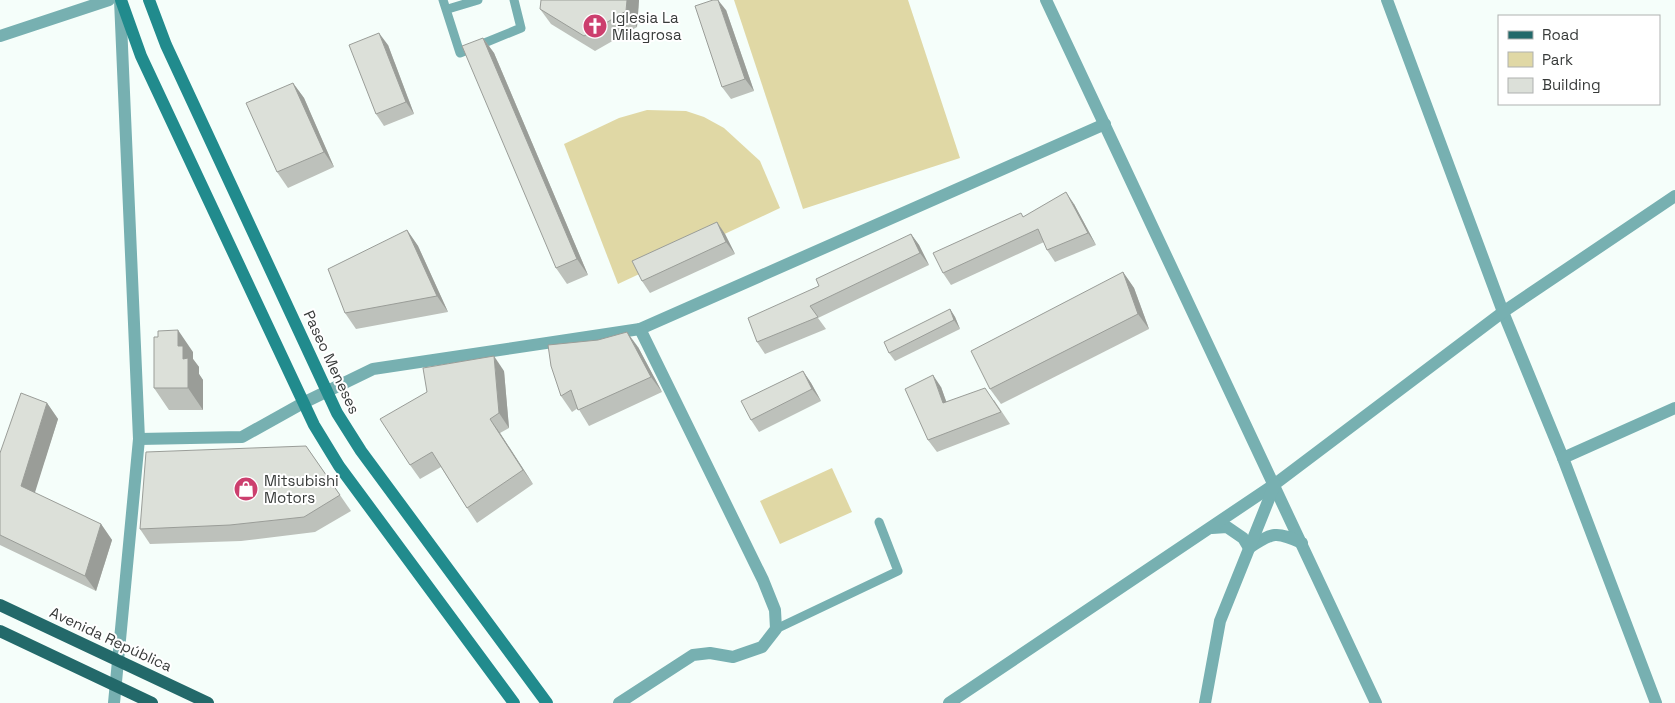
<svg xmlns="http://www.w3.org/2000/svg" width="1675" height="703" font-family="'Space Grotesk',sans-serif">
  <rect width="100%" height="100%" fill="#f5fefa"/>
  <g fill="#e0d8a5">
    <path d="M734,0H908L960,158L803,209Z"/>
    <path d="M647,110L686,111L704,117L724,128L760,161L780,208L618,284L564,144L619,118Z"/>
    <path d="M832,468L852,512L780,544L760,501Z"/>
  </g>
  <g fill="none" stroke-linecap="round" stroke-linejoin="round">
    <g stroke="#77b0b1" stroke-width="9">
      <path d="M443,0L460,53L521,28L514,0"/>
      <path d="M448,9L478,0"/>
      <path d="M776,629L898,571L879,522"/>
    </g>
    <g stroke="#77b0b1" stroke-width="12">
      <path d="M1046,0L1376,703"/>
      <path d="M1387,0L1503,312L1563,458L1656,703"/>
      <path d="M0,36L109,0"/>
      <path d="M139,439L242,437L303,403L373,369L640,329L1105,124"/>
      <path d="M1563,458L1675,408"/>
      <path d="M1212,528L1227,527L1243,538L1249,548C1273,532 1276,531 1302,543"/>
      <path d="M114,703L139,439L120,0"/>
      <path d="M619,703L693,655L710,653L733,657L762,647L776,629L775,610L763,580L640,329"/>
      <path d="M949,703L1275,484L1503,312L1675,196"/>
      <path d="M1205,703L1220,621L1275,484"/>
    </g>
    <g stroke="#218b8d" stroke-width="12">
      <path d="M121,0L141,56L314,425L339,466L514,703"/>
      <path d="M149,0L166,45L337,413L361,451L547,703"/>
    </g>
    <g stroke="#23696a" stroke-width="12">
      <path d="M0,605L208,703"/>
      <path d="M0,631L152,703"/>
    </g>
  </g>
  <g fill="#bdc1bb">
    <path d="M639,0L637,27L595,51L551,24L540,9Z"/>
    <path d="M726,10L754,91L731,99L722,87Z"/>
    <path d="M483,38L494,53L588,275L567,284L556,268Z"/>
    <path d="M388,45L414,114L384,126L376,114Z"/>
    <path d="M293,83L304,98L334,167L288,188L277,172Z"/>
    <path d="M1074,204L1096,245L1055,262L1047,250L1044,242L951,285L943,273L1024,217Z"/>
    <path d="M407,230L418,246L448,312L356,329L345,313Z"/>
    <path d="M725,234L735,254L650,293L642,281Z"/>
    <path d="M911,234L919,245L929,265L818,318L826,329L765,354L757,342Z"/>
    <path d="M1123,272L1134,288L1149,329L1001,404L990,389Z"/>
    <path d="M950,309L955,317L960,329L895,361L889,353Z"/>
    <path d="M638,347L662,392L589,426L578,408L572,412L561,396Z"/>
    <path d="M193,352V359L199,367V374L203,380V410H169L154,388Z"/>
    <path d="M504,371L509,428L500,433L533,484L477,523L467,508L441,467L420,479L410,465Z"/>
    <path d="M803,371L811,383L821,401L759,432L751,420Z"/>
    <path d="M941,387L946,401L994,400L1010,424L937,452L928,440Z"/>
    <path d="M47,403L58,419L34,493L101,524L112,540L96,591L0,545V453Z"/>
    <path d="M306,446L351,511L315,532L241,541L150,544L140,529Z"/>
  </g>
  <g fill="#9a9d98">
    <path d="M627,0H639L637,27L626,11Z"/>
    <path d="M718,0L726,10L754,91L745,79Z"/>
    <path d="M379,33L388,45L414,114L406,102Z"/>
    <path d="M483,38L494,53L588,275L577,259Z"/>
    <path d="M293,83L304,98L334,167L324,152Z"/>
    <path d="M1066,192L1074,204L1096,245L1088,233Z"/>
    <path d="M717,222L725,234L735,254L726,242Z"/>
    <path d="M407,230L418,246L448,312L437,296Z"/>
    <path d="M911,234L919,245L929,265L920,253Z"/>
    <path d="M1123,272L1134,288L1149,329L1138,314Z"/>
    <path d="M950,309L955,317L960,329L954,320Z"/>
    <path d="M178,330L193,352V359L199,367V374L203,380V410L188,388L183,359L178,346Z"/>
    <path d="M627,332L638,347L662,392L651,377Z"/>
    <path d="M494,356L504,371L509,428L499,413Z"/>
    <path d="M803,371L811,383L821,401L812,389Z"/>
    <path d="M933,375L941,387L951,415L943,403Z"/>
    <path d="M47,403L58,419L32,502L21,486Z"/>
    <path d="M490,419L500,433L533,484L523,470Z"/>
    <path d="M101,524L112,540L96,591L85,576Z"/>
  </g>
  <g fill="#dce0d9" stroke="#9a9d98">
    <path d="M541,0H627L626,11L584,36L540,9Z"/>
    <path d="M713,0H718L745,79L722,87L695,6Z"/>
    <path d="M379,33L406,102L376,114L349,45Z"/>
    <path d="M483,38L577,259L556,268L462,46Z"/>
    <path d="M293,83L324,152L277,172L246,103Z"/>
    <path d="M1066,192L1088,233L1047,250L1038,229L943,273L933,253L1021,213L1023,217Z"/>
    <path d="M717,222L726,242L642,281L632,261Z"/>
    <path d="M407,230L437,296L345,313L328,269Z"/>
    <path d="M911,234L920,253L810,306L818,317L757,342L748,318L819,286L816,279Z"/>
    <path d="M1123,272L1138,314L990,389L971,351Z"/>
    <path d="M950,309L954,320L889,353L884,342Z"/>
    <path d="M178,330V346H183V359L188,358V388H154V337H158V331Z"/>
    <path d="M627,332L651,377L578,410L571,390L561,396L551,366L548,345L598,340Z"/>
    <path d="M494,356L499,413L490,419L523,470L467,508L432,452L410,465L380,419L427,392L423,368Z"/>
    <path d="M803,371L812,389L751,420L741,401Z"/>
    <path d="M933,375L943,403L985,388L1001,412L928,440L905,389Z"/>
    <path d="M21,393L47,403L21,486L101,524L85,576L0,535V453Z"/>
    <path d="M306,446L340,495L304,517L230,525L140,529L146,452Z"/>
  </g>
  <defs>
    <symbol id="church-disc" viewBox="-11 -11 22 22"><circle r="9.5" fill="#cc3f6e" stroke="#fff"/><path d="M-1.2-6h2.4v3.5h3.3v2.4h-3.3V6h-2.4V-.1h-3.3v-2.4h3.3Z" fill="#fff"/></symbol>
    <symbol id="shop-disc" viewBox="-11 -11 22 22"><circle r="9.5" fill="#cc3f6e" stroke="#fff"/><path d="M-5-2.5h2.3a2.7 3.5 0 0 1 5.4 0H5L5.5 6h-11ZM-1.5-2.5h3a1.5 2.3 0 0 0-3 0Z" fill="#fff"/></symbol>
  </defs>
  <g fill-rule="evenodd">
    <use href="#church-disc" x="581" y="12" width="28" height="28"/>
    <use href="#shop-disc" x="232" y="475" width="28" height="28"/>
  </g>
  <g text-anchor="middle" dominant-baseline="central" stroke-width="4" stroke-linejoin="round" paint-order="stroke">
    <g font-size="15" fill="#383b3a" stroke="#fff" text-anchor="start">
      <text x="612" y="17">Iglesia La<tspan x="612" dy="17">Milagrosa</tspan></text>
      <text x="264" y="480">Mitsubishi<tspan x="264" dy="17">Motors</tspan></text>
    </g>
    <g font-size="15" fill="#383b3a" stroke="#fff">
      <text transform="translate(332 362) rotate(65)">Paseo Meneses</text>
      <text transform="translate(111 639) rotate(25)">Avenida República</text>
    </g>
  </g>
  <rect x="1498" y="15" width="162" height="90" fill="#ffffff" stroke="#afb1b0"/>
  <rect x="1508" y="31" width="25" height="8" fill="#23696a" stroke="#afb1b0"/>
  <text x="1542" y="40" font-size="15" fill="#383b3a">Road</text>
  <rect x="1508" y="52" width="25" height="15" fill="#e0d8a5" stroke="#afb1b0"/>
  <text x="1542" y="65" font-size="15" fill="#383b3a">Park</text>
  <rect x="1508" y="78" width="25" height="15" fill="#dce0d9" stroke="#afb1b0"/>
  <text x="1542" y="90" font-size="15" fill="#383b3a">Building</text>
</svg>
